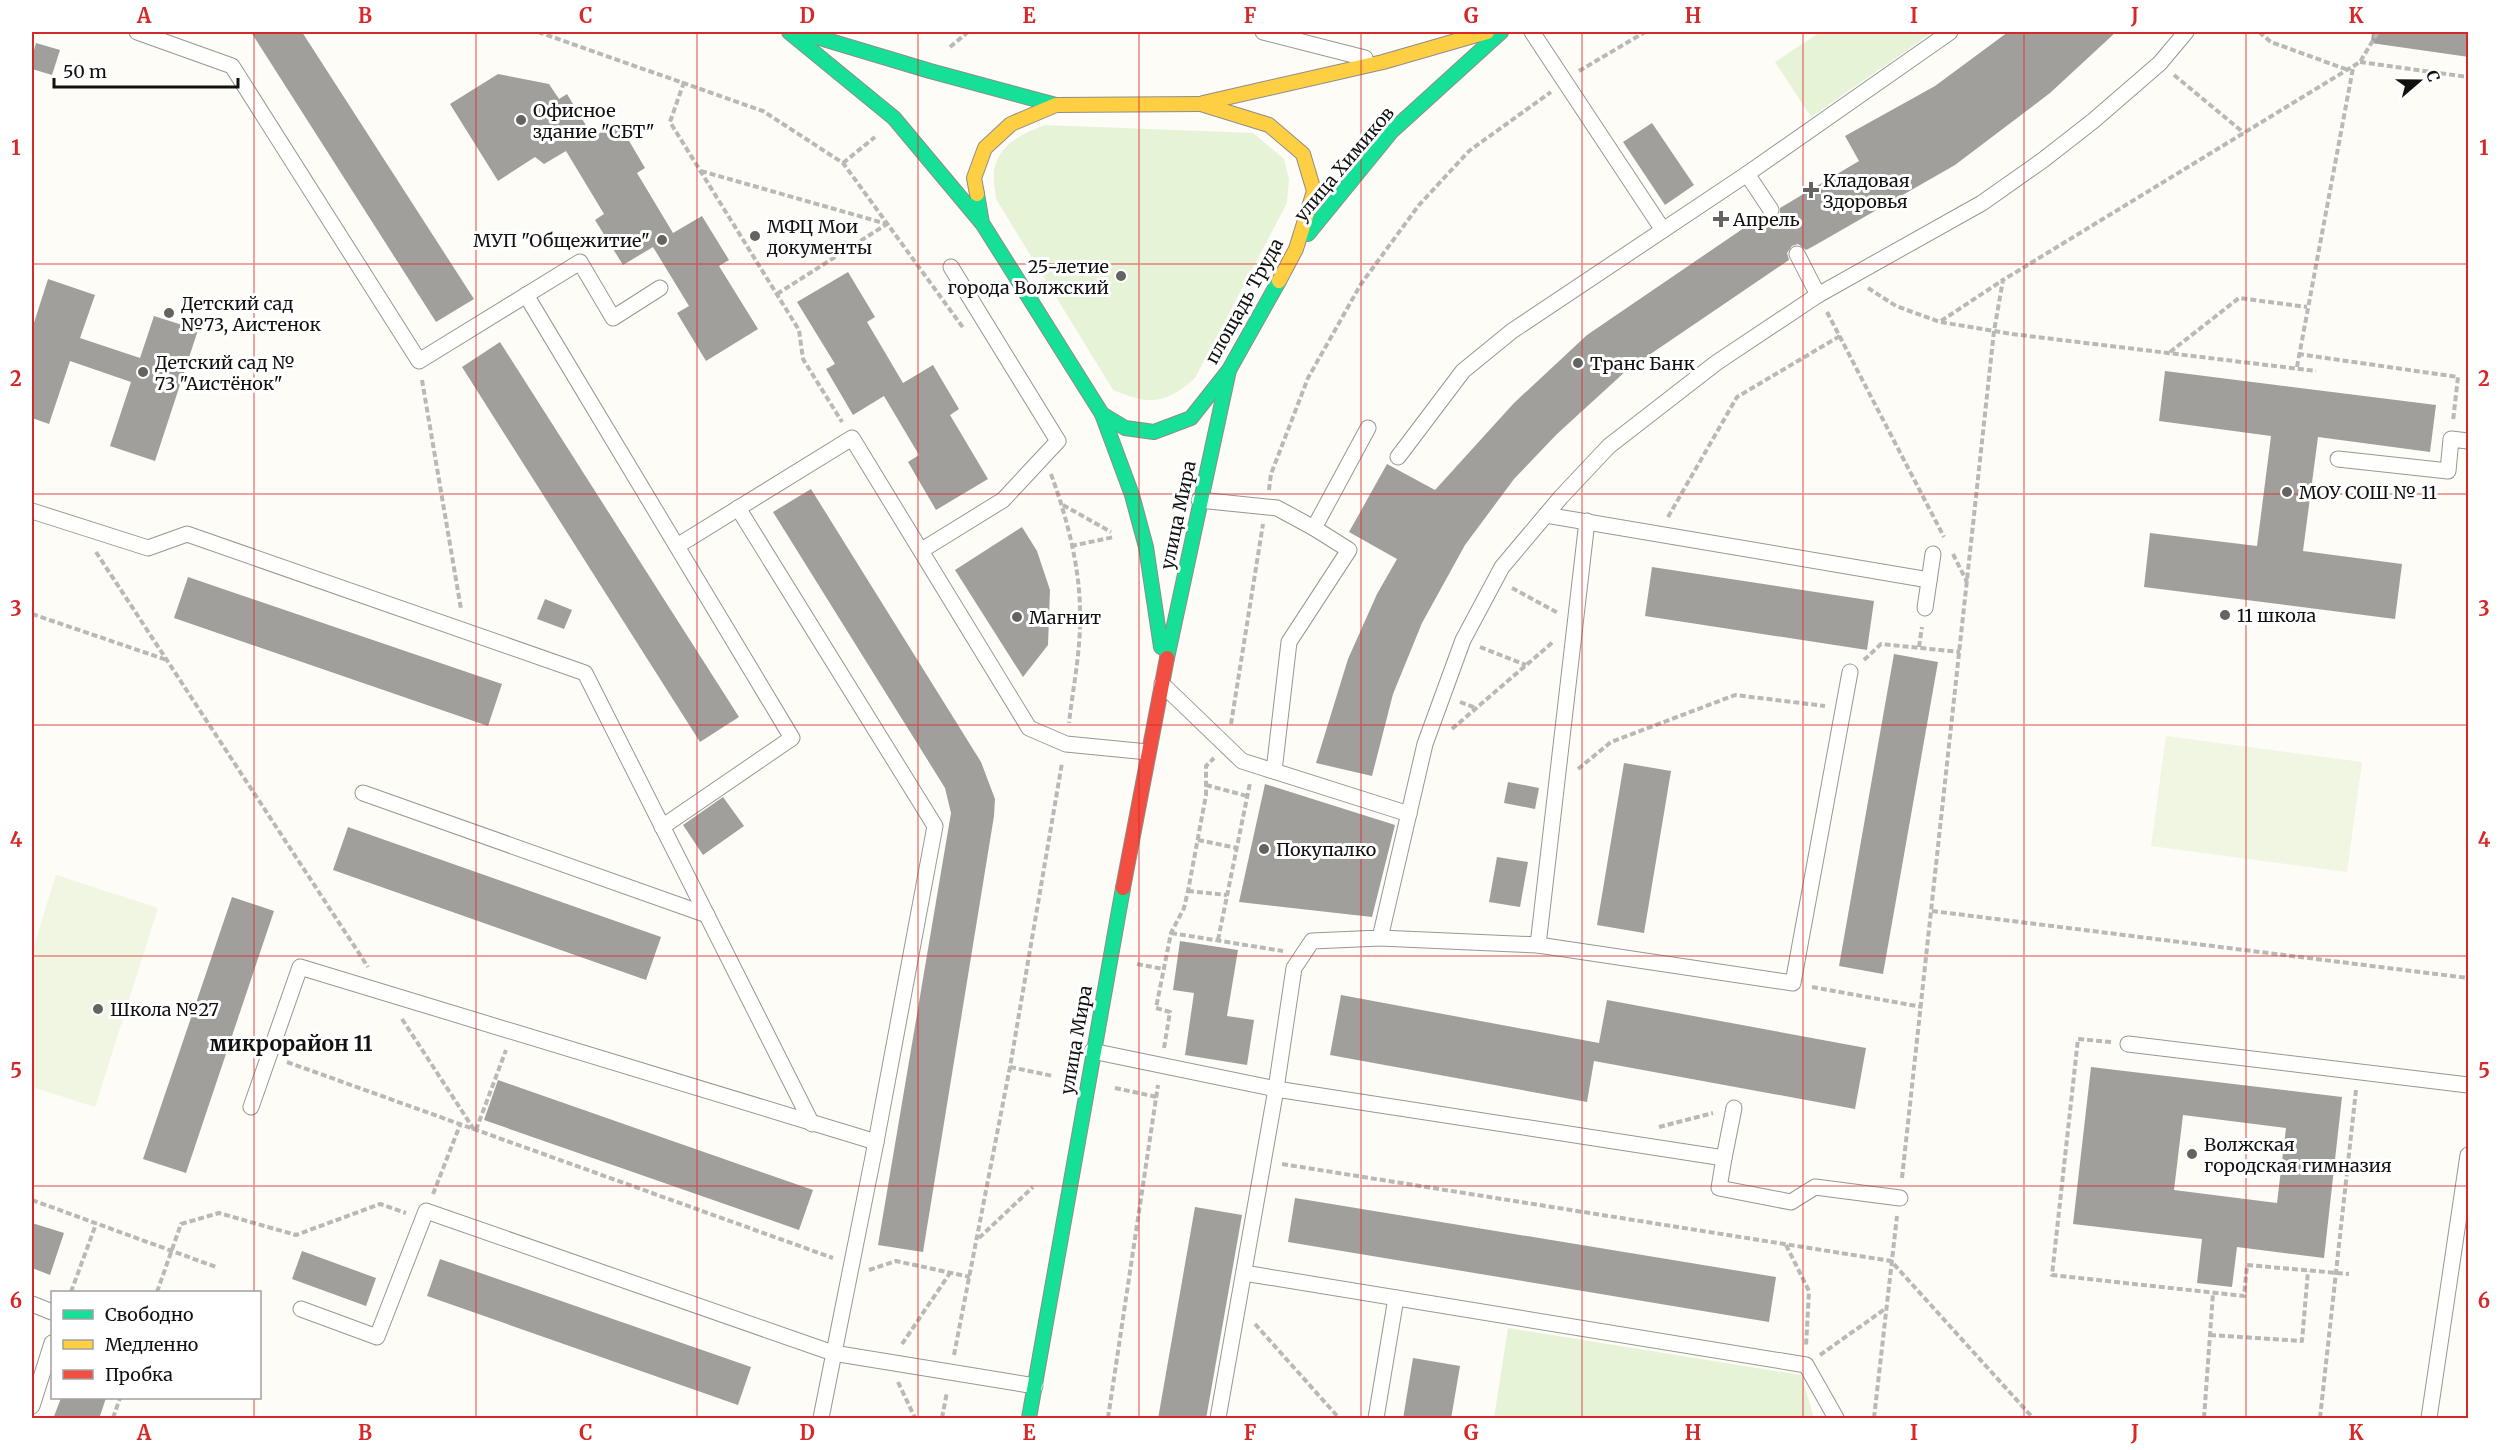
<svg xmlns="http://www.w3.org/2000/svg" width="2500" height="1450" font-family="Merriweather,serif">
  <rect width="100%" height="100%" fill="#fdfcf7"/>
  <g fill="#e7f3d7">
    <path d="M1820,32H1933L1811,117L1775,62Z"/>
    <path d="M1045,125L1253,133L1284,159L1289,179L1287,203L1195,378C1165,405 1149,405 1113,390L996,199C995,190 993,179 994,170C999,144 1022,134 1045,125Z"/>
    <path d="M1508,1328L1801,1375L1814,1418H1494Z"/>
  </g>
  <g fill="#f0f6e1">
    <path d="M2166,736L2362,762L2347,872L2151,846Z"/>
    <path d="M56,875L158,908L95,1107L32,1087V952Z"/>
  </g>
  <g fill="#a19f9c" fill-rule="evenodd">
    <path d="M251,32H302L474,299L436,322Z"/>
    <path d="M2008,32H2116L2050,93L1955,165L1812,247L1806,250L1798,244L1792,246L1787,253L1789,260L1627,370L1557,434L1514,479L1465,545L1422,623L1393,694L1372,776L1316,763L1348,659L1377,594L1397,559L1349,532L1387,464L1435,490L1514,403L1587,335L1763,215L1767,219L1776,218L1780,214V208L1859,161L1845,136L1935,86Z"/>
    <path d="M2372,32H2469V57L2371,43Z"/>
    <path d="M36,43L60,50L52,75L32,69V57Z"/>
    <path d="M498,74L549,84L559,99L567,94L593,137L618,122L645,168L637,173L673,233L702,216L729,260L719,266L758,329L706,361L677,313L689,306L653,247L623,265L595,220L604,214L566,151L544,164L535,157L498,181L450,104Z"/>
    <path d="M1652,123L1694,185L1665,205L1623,142Z"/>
    <path d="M848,272L875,317L867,322L903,383L933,365L959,409L950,415L988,479L936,510L908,462L919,455L884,396L853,415L826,369L835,364L797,302Z"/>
    <path d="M48,279L95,295L80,338L140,358L154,316L198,330L155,461L110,446L131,382L70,361L49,424L32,418V329Z"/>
    <path d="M500,342L739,717L700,742L462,367Z"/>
    <path d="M2165,371L2436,405L2430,452L2318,437L2303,551L2402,564L2395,619L2144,587L2150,533L2257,546L2271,436L2159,421Z"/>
    <path d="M811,489L981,762L995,799L994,816L923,1252L878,1245L951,813L945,788L773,512Z"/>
    <path d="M1022,527L1037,551L1050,590L1048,645L1023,677L955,570Z"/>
    <path d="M1652,567L1874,601L1867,650L1645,616Z"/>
    <path d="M188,577L502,684L488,726L174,618Z"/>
    <path d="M545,599L572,610L564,629L537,619Z"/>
    <path d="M1894,654L1938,662L1883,974L1839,966Z"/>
    <path d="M1624,763L1671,771L1644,933L1597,925Z"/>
    <path d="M1508,782L1539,788L1535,809L1504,803Z"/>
    <path d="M1265,784L1395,825L1372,917L1239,902Z"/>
    <path d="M723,797L744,826L703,855L683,825Z"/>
    <path d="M348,827L661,937L646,980L333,870Z"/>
    <path d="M1497,857L1528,862L1520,907L1489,902Z"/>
    <path d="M232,897L274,911L186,1173L143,1159Z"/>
    <path d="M1180,941L1238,950L1227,1016L1254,1020L1247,1065L1185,1055L1194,993L1173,990Z"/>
    <path d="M1341,995L1599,1043L1607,1000L1866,1048L1855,1109L1594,1061L1587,1102L1330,1055Z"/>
    <path d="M2091,1067L2342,1097L2324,1258L2237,1247L2232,1287L2197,1283L2202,1239L2073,1224ZM2183,1115L2286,1128L2277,1203L2174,1190Z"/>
    <path d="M498,1080L813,1190L799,1230L484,1120Z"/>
    <path d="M1295,1198L1776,1277L1769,1322L1288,1242Z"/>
    <path d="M1195,1207L1242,1215L1206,1419H1158Z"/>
    <path d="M32,1223L64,1233L50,1275L32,1268Z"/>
    <path d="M302,1251L376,1278L366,1306L292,1279Z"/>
    <path d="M440,1259L751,1367L738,1405L427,1296Z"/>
    <path d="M1413,1358L1460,1366L1451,1419H1403Z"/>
    <path d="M61,1398H106L99,1419H53Z"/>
  </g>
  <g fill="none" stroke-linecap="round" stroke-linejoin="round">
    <defs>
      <g id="lane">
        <path d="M137,32L232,66L419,361L580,262L613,318L660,288"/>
        <path d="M1263,32L1365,58"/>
        <path d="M1532,32L1663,230"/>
        <path d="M1747,174L1771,210"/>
        <path d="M1797,254L1818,295"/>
        <path d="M526,295L792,738L662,827"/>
        <path d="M1398,457L1463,371L1512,331L1747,174L1950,32"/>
        <path d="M2338,459L2448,471L2451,439L2468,441"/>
        <path d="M1199,500L1277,508L1314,528"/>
        <path d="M738,508L935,826L876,1142L821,1418"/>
        <path d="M32,511L148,548L187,534L585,673L812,1124"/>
        <path d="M1546,515L1929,580"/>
        <path d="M677,546L852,438L1029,728L1066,744L1148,752"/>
        <path d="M922,550L1003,500L1058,441L951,267"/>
        <path d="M1925,608L1933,554"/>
        <path d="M1162,684L1242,761L1409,814"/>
        <path d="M1274,771L1289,642L1349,550L1314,528L1368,428"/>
        <path d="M363,793L707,915"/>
        <path d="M1380,938L1538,945L1587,521"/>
        <path d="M1538,945L1793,983L1850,672"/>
        <path d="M2128,1044L2468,1085"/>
        <path d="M1092,1051L1276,1089L1724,1158L1719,1188L1791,1202L1815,1187L1900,1198"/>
        <path d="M251,1107L300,967L876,1142"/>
        <path d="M1724,1158L1734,1108"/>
        <path d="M1244,1273L1806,1365L1836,1418"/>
        <path d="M32,1304L52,1312"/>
        <path d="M301,1309L377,1337L426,1211L833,1353L1035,1386"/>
        <path d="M32,1406L52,1343"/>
        <path d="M1218,1418L1276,1089L1294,968L1312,941L1380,938L1425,744L1463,640L1502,567L1561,497L1609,446L1716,363L1818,295L1982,203L2043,160L2093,121L2160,63L2186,32"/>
        <path d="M1376,1418L1396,1298"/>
        <path d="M2429,1418L2468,1155"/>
      </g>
      <g id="fast">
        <path d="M789,32L894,118L981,222"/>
        <path d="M800,32L930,71L1056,105"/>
        <path d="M977,194L982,223L1102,414L1125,428L1154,432L1191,418L1229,370L1279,281"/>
        <path d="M1308,234L1392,131L1501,32"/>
        <path d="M1102,414L1132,495L1146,547L1161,647"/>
        <path d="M1167,658L1229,370"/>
        <path d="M1029,1418L1123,888"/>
      </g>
      <g id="slow">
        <path d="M1203,103L1383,62L1487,32"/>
        <path d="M1201,104L1269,125L1303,154L1314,191L1296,249L1279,281"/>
        <path d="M977,194L974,178L985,148L1011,124L1056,105L1201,104"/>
      </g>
      <path id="jam" d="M1123,888L1167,658"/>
    </defs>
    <use href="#lane" stroke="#979795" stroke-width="17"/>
    <use href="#fast" stroke="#8e8d8b" stroke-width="16"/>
    <use href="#slow" stroke="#8e8d8b" stroke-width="16"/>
    <use href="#jam" stroke="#8e8d8b" stroke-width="16"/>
    <g stroke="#b9b9b8" stroke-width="4" stroke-dasharray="6 3" stroke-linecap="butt">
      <path d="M538,32L763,111L843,163L964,329"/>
      <path d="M2259,32L2271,42L2348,70"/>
      <path d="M950,47L968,32"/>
      <path d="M2360,62L2468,77"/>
      <path d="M1579,71L1645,32"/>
      <path d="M2174,75L2244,133"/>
      <path d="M684,82L670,122L799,330L803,359L842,422"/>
      <path d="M843,163L875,137"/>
      <path d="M701,171L887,224"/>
      <path d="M1868,288L1896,306L1940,322L2012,334L2316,371"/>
      <path d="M777,294L887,224"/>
      <path d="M1827,312L1944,537"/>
      <path d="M1941,321L2003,280"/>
      <path d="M2170,352L2239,298L2307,307"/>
      <path d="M2298,354L2458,377L2453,421"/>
      <path d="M2297,367L2353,68"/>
      <path d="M422,380L461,609"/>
      <path d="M1051,474C1067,518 1080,567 1080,613C1081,650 1073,687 1069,723"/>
      <path d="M1269,490L1271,474L1308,378L1361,284L1419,205L1469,151L1551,92"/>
      <path d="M1063,505L1111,532"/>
      <path d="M1668,517L1737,397L1840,336"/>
      <path d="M1071,546L1114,537"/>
      <path d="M96,552L368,967"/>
      <path d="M1953,554L1967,582"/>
      <path d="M1512,588L1558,613"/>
      <path d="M32,614L167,660"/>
      <path d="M1480,647L1526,665"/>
      <path d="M1919,647L1922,627"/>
      <path d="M1864,660L1881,644L1960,652"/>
      <path d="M1460,702L1476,708"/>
      <path d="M1231,724L1263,524"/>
      <path d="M1452,729L1553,642"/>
      <path d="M1578,769L1611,742L1735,695L1825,706"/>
      <path d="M1206,785L1247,796"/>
      <path d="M1198,840L1237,848"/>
      <path d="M1188,891L1227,895"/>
      <path d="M1932,911L2468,978"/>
      <path d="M1171,933L1283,951"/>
      <path d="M1218,940L1250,783"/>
      <path d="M1137,964L1163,969"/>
      <path d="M1812,987L1922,1007"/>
      <path d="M402,1019L475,1131"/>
      <path d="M2111,1042L2078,1039L2052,1275L2244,1296L2247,1265L2349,1274"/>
      <path d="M1164,1048L1170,1012L1156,1008L1171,933L1184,908L1188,891L1206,795V766L1214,758"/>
      <path d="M287,1062L833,1258"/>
      <path d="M1010,1067L1053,1076"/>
      <path d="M1115,1088L1157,1097"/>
      <path d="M1659,1127L1713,1113"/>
      <path d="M476,1130L506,1050"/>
      <path d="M1282,1164L1891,1261L2033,1418"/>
      <path d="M1902,1178L1994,331L2003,280L2360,62L2378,32"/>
      <path d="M433,1194L460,1125"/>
      <path d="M32,1200L216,1267"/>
      <path d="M979,1238L1033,1187"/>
      <path d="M1786,1245L1809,1291L1806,1346"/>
      <path d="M869,1270L896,1261L970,1277"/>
      <path d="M71,1292L96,1224"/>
      <path d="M157,1292L181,1224L219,1213L296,1235L380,1204L406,1213"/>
      <path d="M1255,1324L1339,1418"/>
      <path d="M2210,1335L2302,1341L2308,1271"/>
      <path d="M902,1344L950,1273"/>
      <path d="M954,1355L1010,1067L1062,763"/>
      <path d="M1820,1355L1885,1309"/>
      <path d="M898,1382L915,1418"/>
      <path d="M113,1418L120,1398"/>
      <path d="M942,1418L947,1392"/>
      <path d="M1108,1418L1158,1085"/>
      <path d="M1874,1418L1897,1216"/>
      <path d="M2204,1418L2213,1293"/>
      <path d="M2320,1418L2356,1090"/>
    </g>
    <use href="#lane" stroke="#fffffe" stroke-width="15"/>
    <use href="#fast" stroke="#16e098" stroke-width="14"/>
    <use href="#slow" stroke="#ffcf43" stroke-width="14"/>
    <use href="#jam" stroke="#f24e42" stroke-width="14"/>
  </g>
  <path fill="none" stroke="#d62828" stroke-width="1.5" stroke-opacity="0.55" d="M254,32V1292M476,32V1418M697,32V1418M918,32V1418M1139,32V1418M1361,32V1418M1582,32V1418M1803,32V1418M2024,32V1418M2246,32V1418M32,264H2468M32,494H2468M32,725H2468M32,956H2468M32,1186H2468M254,1398V1418"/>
  <g fill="#646362" stroke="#fff" stroke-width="2">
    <circle cx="521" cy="120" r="6"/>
    <path d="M1808 181h6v6h6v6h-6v6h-6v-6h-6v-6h6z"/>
    <path d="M1718 210h6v6h6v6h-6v6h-6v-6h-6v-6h6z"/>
    <circle cx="755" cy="236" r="6"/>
    <circle cx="662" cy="240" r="6"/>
    <circle cx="1121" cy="276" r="6"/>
    <circle cx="169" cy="313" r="6"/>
    <circle cx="1578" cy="363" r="6"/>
    <circle cx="143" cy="372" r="6"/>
    <circle cx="2287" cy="492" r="6"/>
    <circle cx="2225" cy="615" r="6"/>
    <circle cx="1017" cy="617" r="6"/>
    <circle cx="1264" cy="849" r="6"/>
    <circle cx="98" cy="1009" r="6"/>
    <circle cx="2192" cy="1154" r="6"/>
  </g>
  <g text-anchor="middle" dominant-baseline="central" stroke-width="6" stroke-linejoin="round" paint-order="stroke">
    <g font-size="18" fill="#111" stroke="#fff" text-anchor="start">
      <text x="533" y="110">Офисное<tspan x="533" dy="21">здание "СБТ"</tspan></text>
      <text x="1823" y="180">Кладовая<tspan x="1823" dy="21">Здоровья</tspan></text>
      <text x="1733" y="219">Апрель</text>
      <text x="767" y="226">МФЦ Мои<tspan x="767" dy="21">документы</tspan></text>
      <text x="650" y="240" text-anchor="end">МУП "Общежитие"</text>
      <text x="1109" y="266" text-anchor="end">25-летие<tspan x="1109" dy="21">города Волжский</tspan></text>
      <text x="181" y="303">Детский сад<tspan x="181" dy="21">№73, Аистенок</tspan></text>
      <text x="155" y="362">Детский сад №<tspan x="155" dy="21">73 "Аистёнок"</tspan></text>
      <text x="1590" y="363">Транс Банк</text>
      <text x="2299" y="492">МОУ СОШ № 11</text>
      <text x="2237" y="615">11 школа</text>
      <text x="1029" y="617">Магнит</text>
      <text x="1276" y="849">Покупалко</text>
      <text x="110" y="1009">Школа №27</text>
      <text x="2204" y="1144">Волжская<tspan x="2204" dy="21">городская гимназия</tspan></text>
    </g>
    <g font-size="18" fill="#111" stroke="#fff">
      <text transform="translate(1344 164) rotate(-50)">улица Химиков</text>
      <text transform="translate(1244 301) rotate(-61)">площадь Труда</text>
      <text transform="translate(1178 515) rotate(-78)">улица Мира</text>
      <text transform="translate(1076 1040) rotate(-80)">улица Мира</text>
    </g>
    <g font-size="21" font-weight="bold" fill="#111" stroke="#fff">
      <text x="291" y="1043">микрорайон 11</text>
    </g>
  </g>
  <rect width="2500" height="1450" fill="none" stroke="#ffffff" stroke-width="66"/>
  <rect x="51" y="1291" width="210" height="108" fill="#ffffff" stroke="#a0a0a0" stroke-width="1.5"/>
  <rect x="63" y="1310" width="30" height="9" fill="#16e098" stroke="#a0a0a0" stroke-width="1.5"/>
  <text x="105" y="1321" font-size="18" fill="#111111">Свободно</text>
  <rect x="63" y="1340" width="30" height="9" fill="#ffcf43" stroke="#a0a0a0" stroke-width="1.5"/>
  <text x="105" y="1351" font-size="18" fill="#111111">Медленно</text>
  <rect x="63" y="1370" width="30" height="9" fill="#f24e42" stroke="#a0a0a0" stroke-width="1.5"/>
  <text x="105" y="1381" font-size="18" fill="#111111">Пробка</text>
  <g transform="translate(2419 81) rotate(70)" stroke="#ffffff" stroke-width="4.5" paint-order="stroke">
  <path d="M0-4.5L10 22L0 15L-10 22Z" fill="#111111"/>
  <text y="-9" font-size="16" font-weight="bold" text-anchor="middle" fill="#111111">С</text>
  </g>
  <path d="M54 78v9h184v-9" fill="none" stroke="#111111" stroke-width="3"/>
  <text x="63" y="78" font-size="18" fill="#111111" stroke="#ffffff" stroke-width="4.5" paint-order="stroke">50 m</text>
  <rect x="33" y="33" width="2434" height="1384" fill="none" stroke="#d62828" stroke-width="2"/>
  <g font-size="20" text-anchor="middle" font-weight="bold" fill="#d62828">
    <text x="144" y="23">A</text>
    <text x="365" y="23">B</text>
    <text x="586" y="23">C</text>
    <text x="807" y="23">D</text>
    <text x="1029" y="23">E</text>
    <text x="1250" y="23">F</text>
    <text x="1471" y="23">G</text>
    <text x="1693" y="23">H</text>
    <text x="1914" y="23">I</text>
    <text x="2135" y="23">J</text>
    <text x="2356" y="23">K</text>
    <text x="16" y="155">1</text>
    <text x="2484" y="155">1</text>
    <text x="16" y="386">2</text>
    <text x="2484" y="386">2</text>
    <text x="16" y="616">3</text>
    <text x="2484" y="616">3</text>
    <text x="16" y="847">4</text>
    <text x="2484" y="847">4</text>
    <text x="16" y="1078">5</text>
    <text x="2484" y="1078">5</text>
    <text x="16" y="1308">6</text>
    <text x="2484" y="1308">6</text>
    <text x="144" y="1440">A</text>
    <text x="365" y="1440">B</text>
    <text x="586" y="1440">C</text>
    <text x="807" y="1440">D</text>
    <text x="1029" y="1440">E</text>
    <text x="1250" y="1440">F</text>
    <text x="1471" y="1440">G</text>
    <text x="1693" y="1440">H</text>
    <text x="1914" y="1440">I</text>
    <text x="2135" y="1440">J</text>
    <text x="2356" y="1440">K</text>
  </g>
</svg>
